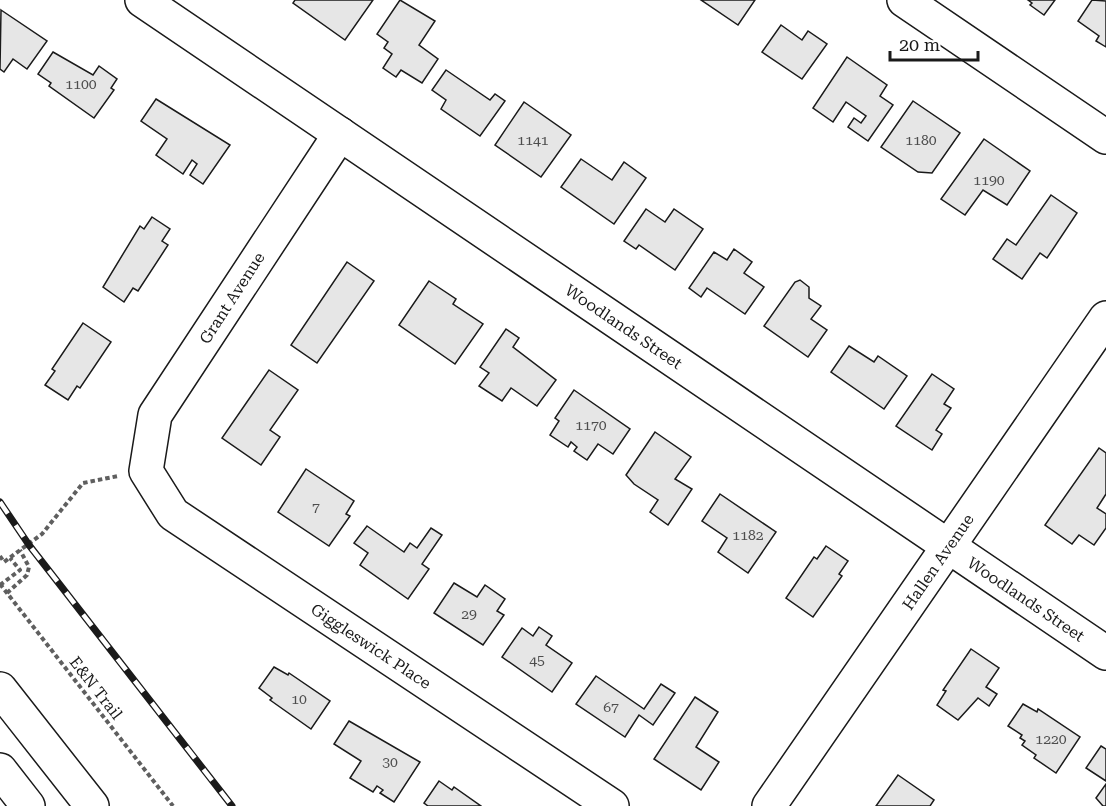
<svg xmlns="http://www.w3.org/2000/svg" width="1106" height="806" font-family="'Roboto Serif',serif">
  <rect width="100%" height="100%" fill="#fff"/>
  <g fill="#e6e6e6" stroke="#1a1a1a" stroke-width="1.5">
    <path d="M295,0H373L345,40L293,3Z"/>
    <path d="M400,0L435,21L419,45L438,59L422,83L401,70L396,77L383,68L392,54L384,48L388,42L377,34Z"/>
    <path d="M701,0H755L738,25Z"/>
    <path d="M1028,0H1055L1044,15L1030,5L1032,3Z"/>
    <path d="M1092,0L1106,1V47L1096,41L1099,36L1078,21Z"/>
    <path d="M1,10L47,41L27,69L13,59L4,72L0,69Z"/>
    <path d="M781,25L802,40L808,31L827,44L802,79L762,52Z"/>
    <path d="M53,52L93,75L99,66L117,79L111,88L114,90L94,118L49,86L51,83L38,74Z"/>
    <path d="M847,57L887,85L880,96L893,105L868,141L848,127L854,118L861,123L866,116L846,102L833,122L813,108Z"/>
    <path d="M446,70L490,100L495,94L505,101L480,136L441,109L446,100L432,90Z"/>
    <path d="M156,99L230,145L203,184L190,175L197,164L192,160L183,174L156,155L167,139L141,121Z"/>
    <path d="M913,101L960,133L932,173L918,172L881,147Z"/>
    <path d="M524,102L571,135L541,177L495,145Z"/>
    <path d="M984,139L1030,171L1007,205L983,190L965,215L941,199Z"/>
    <path d="M581,159L612,180L624,162L646,178L614,224L561,187Z"/>
    <path d="M1051,195L1077,213L1047,258L1040,253L1022,279L993,259L1007,239L1016,245Z"/>
    <path d="M646,209L665,222L674,209L703,229L675,270L639,245L636,249L624,241Z"/>
    <path d="M152,217L170,229L162,241L168,245L138,291L133,288L124,302L103,287L140,226L144,229Z"/>
    <path d="M734,249L752,262L744,273L764,287L745,314L707,288L701,297L689,288L714,252L727,260Z"/>
    <path d="M347,262L374,281L317,363L291,345Z"/>
    <path d="M800,280L809,287V298L821,306L811,319L827,330L808,357L764,326L795,282Z"/>
    <path d="M429,281L456,299L453,304L483,324L455,364L399,325Z"/>
    <path d="M83,323L111,342L80,388L77,386L68,400L45,385L55,371L52,369Z"/>
    <path d="M506,329L519,338L513,347L556,380L537,406L511,388L502,401L479,386L489,373L480,367Z"/>
    <path d="M849,346L874,362L878,356L907,376L884,409L831,372Z"/>
    <path d="M269,370L298,390L270,430L280,437L261,465L222,438Z"/>
    <path d="M932,374L954,389L944,404L951,408L936,430L942,434L932,450L896,426Z"/>
    <path d="M574,390L630,429L613,454L598,444L587,460L574,451L577,447L571,442L568,447L550,435L559,421L555,418Z"/>
    <path d="M655,432L691,457L675,479L692,489L668,525L650,512L658,500L634,484L626,475Z"/>
    <path d="M1099,448L1106,453V494L1097,508L1106,514V528L1094,545L1079,535L1072,544L1045,525Z"/>
    <path d="M306,469L354,501L346,514L350,516L329,546L278,512Z"/>
    <path d="M720,494L776,532L748,573L718,552L727,538L702,521Z"/>
    <path d="M367,526L404,552L410,543L417,548L431,528L442,535L422,564L429,569L408,599L360,565L368,553L354,543Z"/>
    <path d="M826,546L848,561L839,574L842,576L813,617L786,598L814,557L817,559Z"/>
    <path d="M454,583L477,597L485,585L505,599L497,611L504,615L483,645L434,613Z"/>
    <path d="M539,627L552,636L546,645L572,663L552,692L502,657L522,628L533,636Z"/>
    <path d="M971,649L999,668L986,687L997,694L989,706L978,698L958,720L937,705L946,691L943,690Z"/>
    <path d="M274,667L288,675L289,673L330,701L311,729L270,700L272,698L259,688Z"/>
    <path d="M596,676L644,709L661,684L675,693L653,725L639,715L625,737L576,704Z"/>
    <path d="M695,697L718,712L696,747L719,762L701,790L654,759Z"/>
    <path d="M1023,704L1037,712L1038,709L1080,737L1056,773L1034,758L1036,755L1022,745L1025,741L1020,738L1022,735L1008,726Z"/>
    <path d="M349,721L420,762L394,802L380,793L383,790L377,786L373,792L350,778L361,761L334,744Z"/>
    <path d="M1101,746L1106,749V781L1086,768Z"/>
    <path d="M898,775L934,800L930,806H876Z"/>
    <path d="M439,781L452,790L454,787L481,806H428L424,803Z"/>
    <path d="M1106,784V806H1103L1096,798Z"/>
  </g>
  <g fill="none" stroke-linecap="round" stroke-linejoin="round">
    <defs>
      <g id="minor">
        <path id="s1" d="M142,0L1106,653"/>
        <path d="M904,0L1106,137"/>
        <path id="s2" d="M340,134L155,415L146,471L173,514L612,806"/>
        <path id="s3" d="M769,806L1106,318"/>
      </g>
      <g id="major">
        <path d="M0,689L92,806"/>
        <path d="M0,770L28,806"/>
      </g>
    </defs>
    <use href="#minor" stroke="#1a1a1a" stroke-width="36"/>
    <use href="#major" stroke="#1a1a1a" stroke-width="36"/>
    <g stroke="#5f5f5f" stroke-width="4" stroke-dasharray="4.5 3" stroke-linecap="butt">
      <path d="M0,556L4,562L42,534L83,483L118,476"/>
      <path d="M0,584L173,806"/>
      <path d="M0,585L20,570L10,558"/>
      <path d="M7,593L27,575L29,567L20,550"/>
    </g>
    <use href="#minor" stroke="#fff" stroke-width="33"/>
    <use href="#major" stroke="#fff" stroke-width="33"/>
    <defs>
      <path id="rail" d="M0,502L29,545L232,806"/>
    </defs>
    <use href="#rail" stroke="#1a1a1a" stroke-width="7"/>
    <use href="#rail" stroke="#fff" stroke-width="4.5" stroke-dasharray="14" stroke-linecap="butt"/>
  </g>
  <g text-anchor="middle" dominant-baseline="central" stroke-width="4.5" stroke-linejoin="round" paint-order="stroke">
    <g font-size="14" fill="#4d4d4d">
      <text x="81" y="84">1100</text>
      <text x="533" y="140">1141</text>
      <text x="921" y="140">1180</text>
      <text x="989" y="180">1190</text>
      <text x="591" y="425">1170</text>
      <text x="316" y="507">7</text>
      <text x="748" y="535">1182</text>
      <text x="469" y="614">29</text>
      <text x="537" y="660">45</text>
      <text x="299" y="699">10</text>
      <text x="611" y="707">67</text>
      <text x="1051" y="739">1220</text>
      <text x="390" y="762">30</text>
    </g>
    <g font-size="16" fill="#1a1a1a" stroke="#fff">
      <text transform="translate(232 298) rotate(-57)">Grant Avenue</text>
      <text stroke="none"><textPath href="#s1" startOffset="582">Woodlands Street</textPath></text>
      <text stroke="none"><textPath href="#s3" startOffset="297">Hallen Avenue</textPath></text>
      <text stroke="none"><textPath href="#s1" startOffset="1068">Woodlands Street</textPath></text>
      <text stroke="none"><textPath href="#s2" startOffset="682">Giggleswick Place</textPath></text>
      <text transform="translate(96 688) rotate(52)">E&amp;N Trail</text>
    </g>
  </g>
  <path d="M890 51v9h88v-9" fill="none" stroke="#1a1a1a" stroke-width="3"/>
  <text x="899" y="51" font-size="18" fill="#1a1a1a" stroke="#ffffff" stroke-width="4.5" paint-order="stroke">20 m</text>
</svg>
